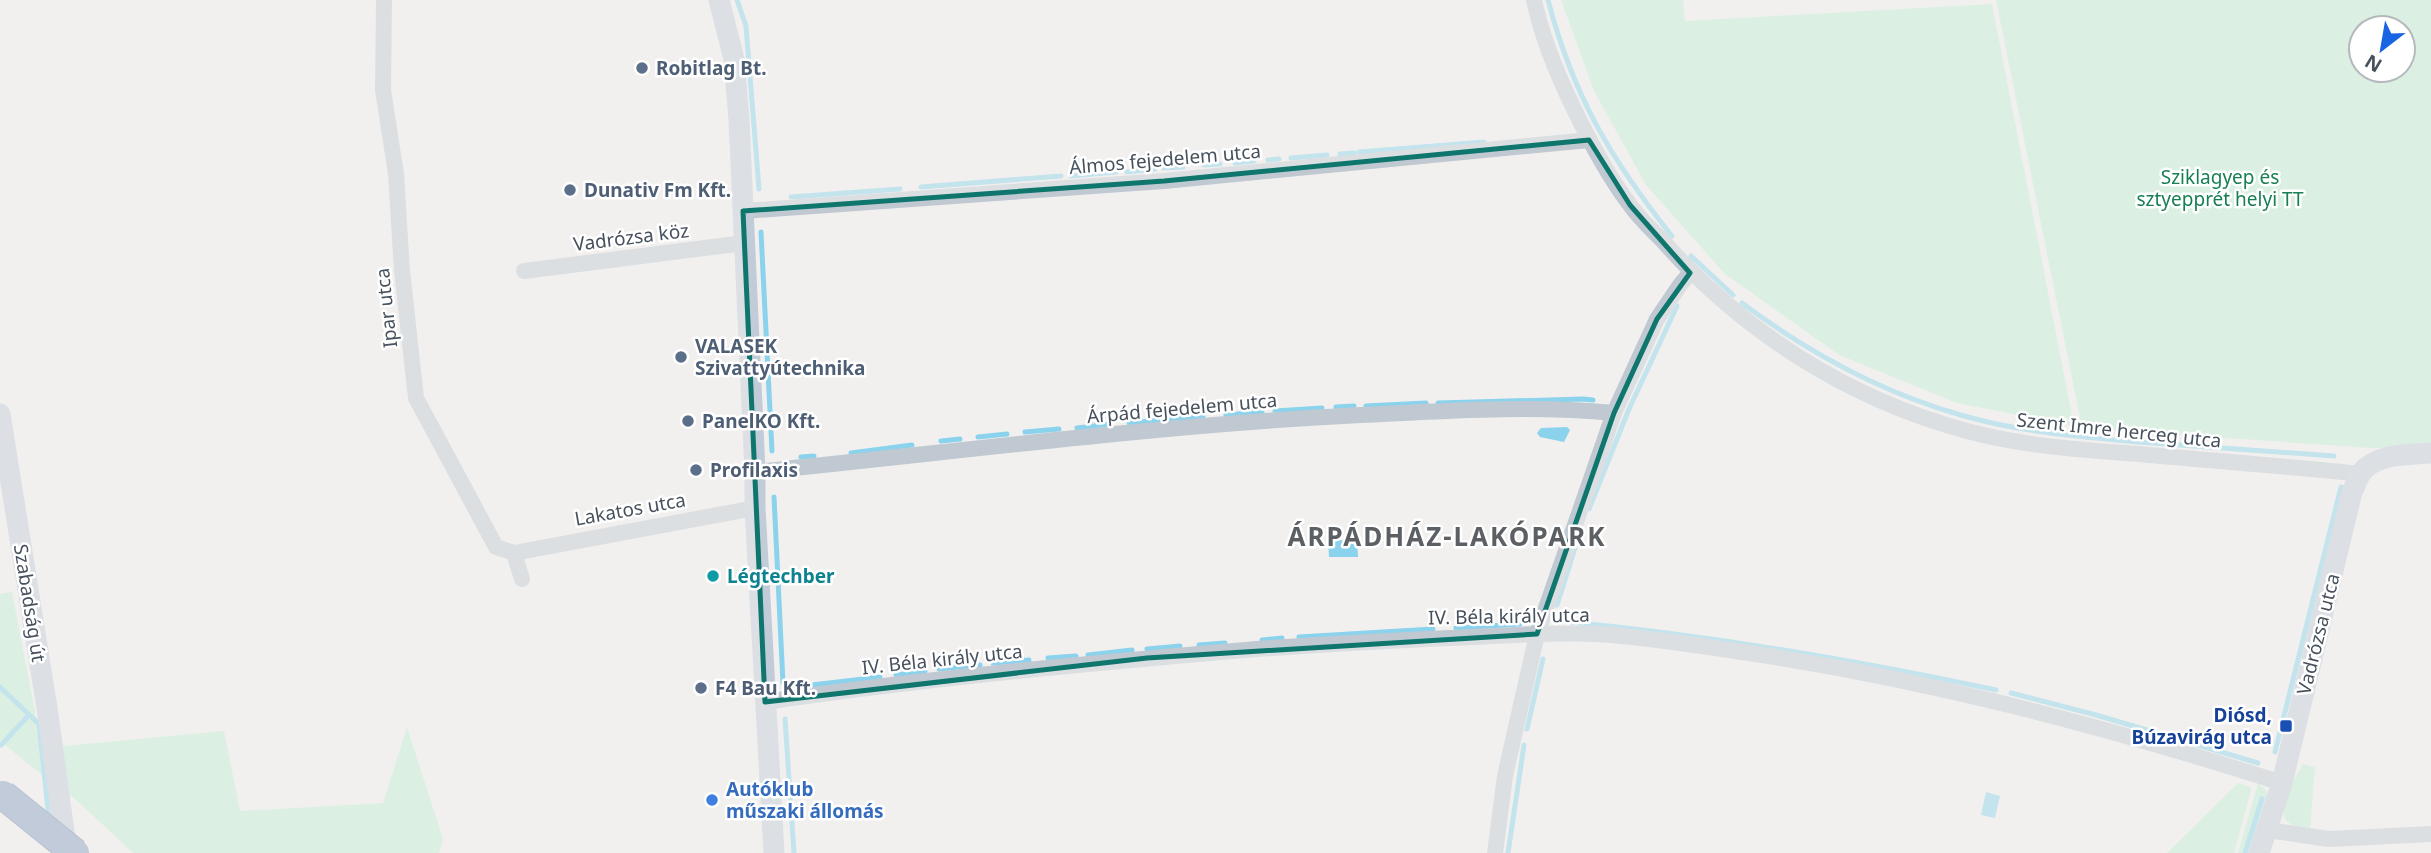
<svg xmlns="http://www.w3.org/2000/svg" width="2431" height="853" font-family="'Noto Sans',sans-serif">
  <rect width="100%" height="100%" fill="#f2f0ef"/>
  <g fill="#beefd4" fill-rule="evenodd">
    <path d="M1561,0H1683L1685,21L1992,4L2074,426L1957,403L1839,355L1725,274L1646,185L1594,91Z"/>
    <path d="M1996,0H2431V446L2370,448L2082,428ZM2361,28H2403V70H2361Z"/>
    <path d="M12,592L42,748L224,731L240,811L383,803L407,727L443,839L439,853H133L47,773L48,780L0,741V594Z"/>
    <path d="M2303,764L2315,767L2310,831C2303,829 2293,827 2288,822C2273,808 2296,778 2303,764Z"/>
    <path d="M2238,783L2250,787L2251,791L2234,853H2167Z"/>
    <path d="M2258,783L2267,792L2269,799L2251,853H2238Z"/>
  </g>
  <g fill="#8bd2ec">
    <path d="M1567,427L1570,430L1564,442L1540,437L1537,433L1541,428Z"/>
    <path d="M1328,540H1357L1358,557H1329Z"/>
    <path d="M1986,792L2000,796L1995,818L1981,815Z"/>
  </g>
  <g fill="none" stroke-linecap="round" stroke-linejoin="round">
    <g stroke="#8bd2ec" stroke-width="5">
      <path d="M737,0L746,26L759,189"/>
      <path d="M1548,0C1573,95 1611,160 1672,236"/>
      <path d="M1359,152L1484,142"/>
      <path d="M1340,154L1354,153"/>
      <path d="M1291,158L1327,155"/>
      <path d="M1268,160L1279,159"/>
      <path d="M1235,163L1254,161"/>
      <path d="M1204,165L1220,164"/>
      <path d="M1163,168L1183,167"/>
      <path d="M1127,172L1155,169"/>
      <path d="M1071,176L1116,172"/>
      <path d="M921,187L1061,176"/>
      <path d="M791,197L900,189"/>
      <path d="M761,232L772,451"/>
      <path d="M1691,256L1733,295"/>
      <path d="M1742,303C1810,354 1882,393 1964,416C2021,432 2079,437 2138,442C2203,447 2269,451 2334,456"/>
      <path d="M1438,403L1583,399L1593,400"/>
      <path d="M1366,406L1426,403"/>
      <path d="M1336,407L1354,406"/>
      <path d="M1275,411L1322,408"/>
      <path d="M1226,415L1262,412"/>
      <path d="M1171,419L1203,416"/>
      <path d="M1129,423L1160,420"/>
      <path d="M1077,428L1110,424"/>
      <path d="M1025,432L1059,429"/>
      <path d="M978,437L1007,434"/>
      <path d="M941,441L960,439"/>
      <path d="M851,453L912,445"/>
      <path d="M801,457L814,456"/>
      <path d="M774,497L783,683"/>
      <path d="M1589,509L1629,409L1677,306"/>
      <path d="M1557,605L1575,548"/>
      <path d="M1570,622C1714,636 1855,660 1996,690"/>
      <path d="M1456,628L1520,624"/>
      <path d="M1299,637L1433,629"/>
      <path d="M1262,640L1282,638"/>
      <path d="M1199,645L1225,643"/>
      <path d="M1147,649L1180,646"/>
      <path d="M1088,655L1132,650"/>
      <path d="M1048,658L1076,656"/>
      <path d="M993,663L1029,660"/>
      <path d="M939,669L980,665"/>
      <path d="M896,675L925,671"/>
      <path d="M812,685L880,677"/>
      <path d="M0,687L39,724L49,819"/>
      <path d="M2011,693L2096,715L2258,763"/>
      <path d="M785,719L794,853"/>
      <path d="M1527,729L1543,659"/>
      <path d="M1,745L29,715"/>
      <path d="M2275,752L2341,487"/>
      <path d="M1508,853L1524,745"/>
      <path d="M2245,853L2262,799"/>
    </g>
    <g stroke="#c0c9d1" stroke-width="16">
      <path d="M384,0L383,90L396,174L402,271L416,398L496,547L514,553L522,579"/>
      <path d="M1534,0C1542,38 1557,74 1574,109C1590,142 1608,176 1630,205C1639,218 1651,229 1662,240C1743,332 1848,399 1967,431C2023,446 2081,450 2139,454C2213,461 2287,466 2361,474"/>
      <path d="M743,211L1164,181L1589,140"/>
      <path d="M524,271L744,243"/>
      <path d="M755,472C957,452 1158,425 1361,415C1445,411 1530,405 1614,413"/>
      <path d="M514,553L755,508"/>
      <path d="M765,702C928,678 1092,663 1257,649C1329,644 1400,640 1473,637C1514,635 1555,632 1596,634C1645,637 1693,645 1742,652C1926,679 2104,726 2282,783"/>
      <path d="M2268,830L2329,839L2431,834"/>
      <path d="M1495,853L1505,776L1537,634L1614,413L1657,319L1680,285L1690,273"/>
    </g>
    <g stroke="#c2cbd8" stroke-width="21">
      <path d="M719,0L734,59L739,120L755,472V508L774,853"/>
      <path d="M0,414L47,708L67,853"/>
      <path d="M2259,853L2282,783L2352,492C2355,486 2358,477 2362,472C2376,453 2410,455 2431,453"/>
    </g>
    <defs>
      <path id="highway-bridge" d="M3,795L75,853"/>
    </defs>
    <use href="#highway-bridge" stroke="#7289aa" stroke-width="30" stroke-linecap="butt"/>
    <use href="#highway-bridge" stroke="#879ebe" stroke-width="28"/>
  </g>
  <path d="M0 0H2431V853H0ZM1589,140L1630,205L1690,273L1657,319L1614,413L1537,634L1147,658L765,702L743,211L1164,181Z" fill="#f2f0ef" fill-opacity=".55" fill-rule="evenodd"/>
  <path fill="none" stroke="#0f766e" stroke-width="5" stroke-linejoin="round" d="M1589,140L1630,205L1690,273L1657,319L1614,413L1537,634L1147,658L765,702L743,211L1164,181Z"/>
  <g fill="#5c6f8a" stroke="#fff" stroke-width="2.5">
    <circle cx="642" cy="68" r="7"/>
    <circle cx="570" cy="190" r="7"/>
    <circle cx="681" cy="357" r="7"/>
    <circle cx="688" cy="421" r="7"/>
    <circle cx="696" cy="470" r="7"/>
    <circle cx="701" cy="688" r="7"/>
  </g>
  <circle fill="#0f9aa8" stroke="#fff" stroke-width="2.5" cx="713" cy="576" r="7"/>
  <rect fill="#1a4fb4" stroke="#fff" stroke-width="2.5" x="2279" y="719" width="14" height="14" rx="3.5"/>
  <circle fill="#3f7fe0" stroke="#fff" stroke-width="2.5" cx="712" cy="800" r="7"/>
  <g text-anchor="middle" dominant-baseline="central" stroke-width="5" stroke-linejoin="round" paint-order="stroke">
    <g font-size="19" font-weight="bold" fill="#4e5e75" stroke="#fff" text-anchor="start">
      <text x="656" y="68">Robitlag Bt.</text>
      <text x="584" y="190">Dunativ Fm Kft.</text>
      <text x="695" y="346">VALASEK<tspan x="695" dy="22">Szivattyútechnika</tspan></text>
      <text x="702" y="421">PanelKO Kft.</text>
      <text x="710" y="470">Profilaxis</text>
      <text x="715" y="688">F4 Bau Kft.</text>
    </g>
    <g font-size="19" fill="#47515d" stroke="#fff">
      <text transform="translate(1165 159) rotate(-5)">Álmos fejedelem utca</text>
      <text transform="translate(631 237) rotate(-7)">Vadrózsa köz</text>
      <text transform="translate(386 308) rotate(-96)">Ipar utca</text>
      <text transform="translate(1182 408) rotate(-5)">Árpád fejedelem utca</text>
      <text transform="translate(2119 430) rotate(6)">Szent Imre herceg utca</text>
      <text transform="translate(630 509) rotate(-10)">Lakatos utca</text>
      <text transform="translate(30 603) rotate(81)">Szabadság út</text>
      <text transform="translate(1509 616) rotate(-1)">IV. Béla király utca</text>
      <text transform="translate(2318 634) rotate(-76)">Vadrózsa utca</text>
      <text transform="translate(942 659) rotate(-6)">IV. Béla király utca</text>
    </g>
    <g font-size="19" fill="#177f52" stroke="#fff">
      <text x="2220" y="177">Sziklagyep és<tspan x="2220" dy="22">sztyepprét helyi TT</tspan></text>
    </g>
    <g font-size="19" font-weight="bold" fill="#0d838f" stroke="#fff" text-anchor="start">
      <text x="727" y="576">Légtechber</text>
    </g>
    <g font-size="19" font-weight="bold" fill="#164399" stroke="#fff" text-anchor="end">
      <text x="2272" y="715">Diósd,<tspan x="2272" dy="22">Búzavirág utca</tspan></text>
    </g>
    <g font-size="19" font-weight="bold" fill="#366cbe" stroke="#fff" text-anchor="start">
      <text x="726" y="789">Autóklub<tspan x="726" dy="22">műszaki állomás</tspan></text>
    </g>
    <g font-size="26" font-weight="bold" letter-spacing="2" fill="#5c5f64" stroke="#fff">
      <text x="1447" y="536">ÁRPÁDHÁZ-LAKÓPARK</text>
    </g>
  </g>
  <g transform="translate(2382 49) rotate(211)"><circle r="33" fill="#ffffff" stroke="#b5b9be" stroke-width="2"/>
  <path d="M0-5L12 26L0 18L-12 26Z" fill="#1964e2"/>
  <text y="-10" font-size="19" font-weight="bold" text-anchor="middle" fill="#47515d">N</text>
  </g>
</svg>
